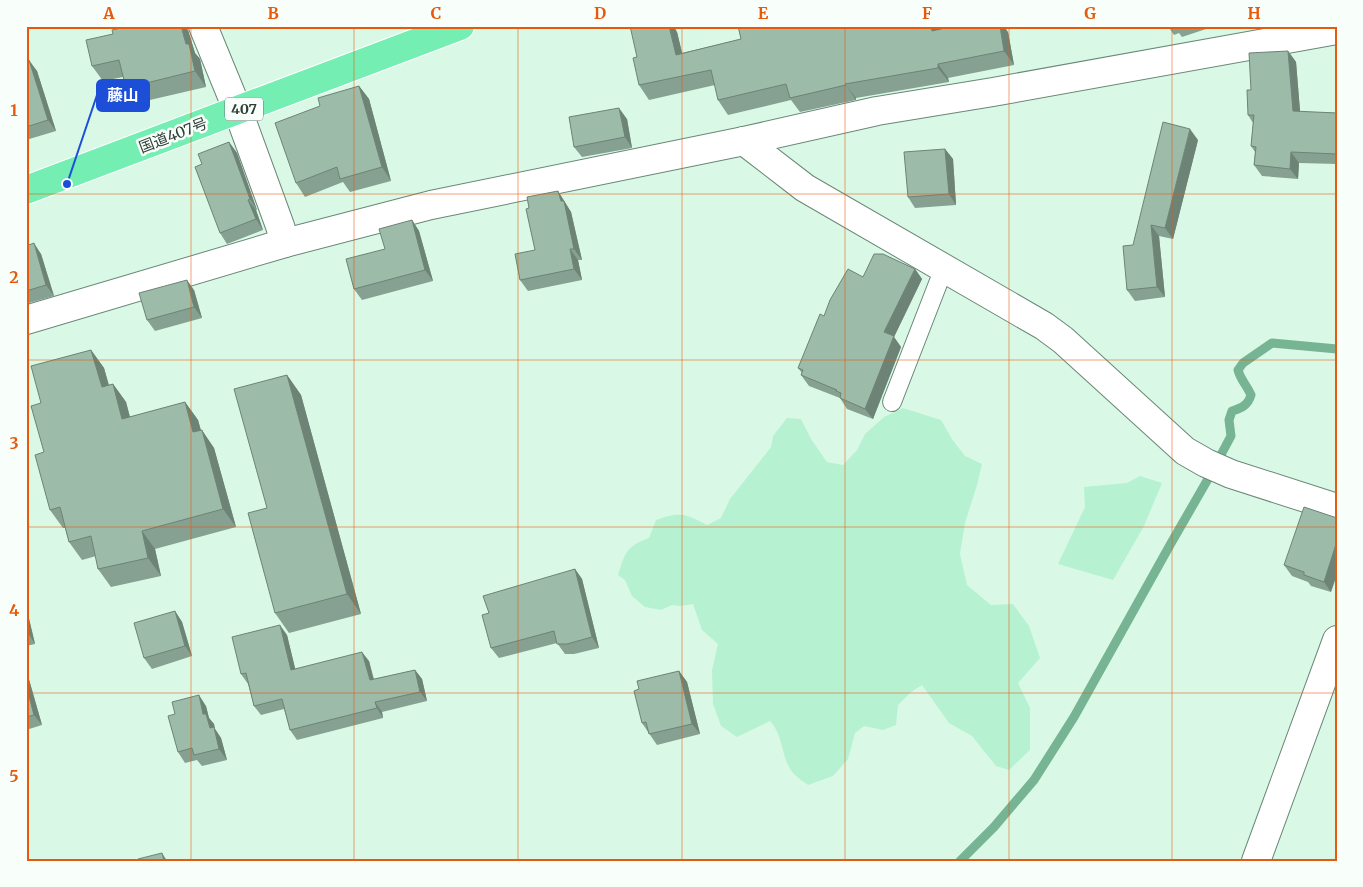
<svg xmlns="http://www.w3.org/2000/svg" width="1363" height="887" font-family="Merriweather,'Noto Sans JP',serif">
  <rect width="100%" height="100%" fill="#d9f9e6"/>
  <g fill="#b6f2d1">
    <path d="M903,408L941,420L952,439L965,456L982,464L977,485L965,523L960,554L967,585L991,605L1013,604L1029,626L1040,658L1018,683L1030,708V750L1009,770L996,766L972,736L949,723L922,685L911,692L898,705L896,725L883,730L864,726L855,733L848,759L833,776L808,785C804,782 799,779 795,775C780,760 785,737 770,721L737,737L721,726L713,704L712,670L718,644L702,630L693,604L680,606L672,605L661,610L645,607L632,596L625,580L618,575C625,553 626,546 649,538L656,520C679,512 685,513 707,525L721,518L730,499L771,447L773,436L787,418L801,419L811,439L827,462L843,465L857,450L865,434L884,417Z"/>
    <path d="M1140,476L1162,483L1144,526L1113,580L1058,564L1085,507L1084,487L1127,483Z"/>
  </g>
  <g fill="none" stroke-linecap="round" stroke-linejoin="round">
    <path stroke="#76b493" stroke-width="9" d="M960,861L994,827L1034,780L1074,717L1170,545L1208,479L1231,436L1229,420L1232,411C1242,408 1248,405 1251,395C1247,385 1241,381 1238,370L1243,363L1272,343L1337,349"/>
    <defs>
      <path id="lane" d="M892,402L944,268"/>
      <g id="street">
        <path d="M203,26L238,111L280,226L285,243"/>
        <path d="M744,141L805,188L1044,326L1063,340L1185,451L1206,463L1231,474L1337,508"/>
        <path d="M1256,861L1337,640"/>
      </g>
      <path id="secondary" d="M26,320L285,243L431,205L744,141L877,111L993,92L1337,30"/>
      <path id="highway" d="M26,190L460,26"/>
    </defs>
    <use href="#lane" stroke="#6a8777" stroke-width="20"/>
    <use href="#street" stroke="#6a8777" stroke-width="30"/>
    <use href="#secondary" stroke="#6a8777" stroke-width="30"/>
    <use href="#highway" stroke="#fff" stroke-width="30"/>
    <use href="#lane" stroke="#fff" stroke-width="18"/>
    <use href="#street" stroke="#fff" stroke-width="28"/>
    <use href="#secondary" stroke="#fff" stroke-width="28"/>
    <use href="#highway" stroke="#74eeb2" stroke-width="28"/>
  </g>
  <g fill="#86a191">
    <path d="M738,26H939V29L1008,32L1014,65L948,78L949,82L856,98V100L800,112L791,100L728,115L718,100L715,85L649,100L639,85L637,57L677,32L682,53L741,39Z"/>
    <path d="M1168,26H1215L1182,37L1179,33L1174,35Z"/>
    <path d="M188,30L195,53L200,59L206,87L137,103L126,88L123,77L103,81L92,66Z"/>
    <path d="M1288,51L1296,62L1300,112L1337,113V164L1299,163L1298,179L1262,176L1254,165L1255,152L1251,146L1253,123L1248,115L1251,90Z"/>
    <path d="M26,61L37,71L56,131L26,140Z"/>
    <path d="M359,86L369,99L391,181L350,192L343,182L305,197L296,183L320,106Z"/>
    <path d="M627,119L632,148L582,157L574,147Z"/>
    <path d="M1198,140L1173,239L1159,236L1165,297L1135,301L1127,290L1133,245Z"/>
    <path d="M229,142L237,153L257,210H256L263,230L227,244L220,233L202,164Z"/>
    <path d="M945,149L953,159L956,205L915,208L908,197Z"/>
    <path d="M558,191L571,212L582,260H578L582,280L528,291L520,280L535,250L529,208Z"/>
    <path d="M412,220L419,231L433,281L362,300L354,289L385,249Z"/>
    <path d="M26,246L41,254L54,296L29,303L26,299Z"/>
    <path d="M915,269L922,279L894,337L901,347L873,419L847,409L840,398L809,386L801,375L802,373L798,368L824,316L863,277Z"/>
    <path d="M194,290L202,318L155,331L147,320Z"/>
    <path d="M91,350L104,368L109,385L113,384L126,402L130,417L185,402L198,420L201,430L214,448L236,527L155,549L161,576L111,587L98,569L96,556L82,560L69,542L65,528H63L50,510L41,403Z"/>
    <path d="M287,375L301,395L361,614L289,633L275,613L267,508Z"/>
    <path d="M1337,518L1331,592L1311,586L1308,582L1292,576L1284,565Z"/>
    <path d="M575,569L582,579L599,648L574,654H565L557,643L499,658L491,648L489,613Z"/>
    <path d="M26,606L35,644L26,646Z"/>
    <path d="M175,611L182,622L192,656L152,669L144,658Z"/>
    <path d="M287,635L295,669L369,661L374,679L415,670L422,679L427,701L382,712L383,718L297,740L290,730L284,709L261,715L254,706L248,684L241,674Z"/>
    <path d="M26,669L42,725L26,730Z"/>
    <path d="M679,671L687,682L700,734L657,745L642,723L639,689Z"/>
    <path d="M206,706L209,718L214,724L215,729L221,738L227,760L202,766L197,760L185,763L178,752Z"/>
  </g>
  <g fill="#6d8376">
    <path d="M181,26H185L188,30L195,53L200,59L206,87L195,71Z"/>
    <path d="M669,26H674L677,32L686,69L676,55Z"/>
    <path d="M931,26H939L942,45L932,31Z"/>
    <path d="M1000,26H1004L1008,32L1014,65L1004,51Z"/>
    <path d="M1288,51L1296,62L1301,122L1293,111Z"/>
    <path d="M29,60L37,71L56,131L48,120Z"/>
    <path d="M938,64L948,78L949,82L938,68Z"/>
    <path d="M845,84L856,98V100L846,85Z"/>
    <path d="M359,86L369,99L391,181L382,167Z"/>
    <path d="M619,108L627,119L632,148L625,137Z"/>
    <path d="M1190,129L1198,140L1173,239L1165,228Z"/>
    <path d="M229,142L237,153L257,210L250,199Z"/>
    <path d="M945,149L953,159L956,205L949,194Z"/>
    <path d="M1291,152L1299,163L1298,179L1290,169Z"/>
    <path d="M558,191L571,212L582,260L574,249Z"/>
    <path d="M248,200L256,210L263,230L256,219Z"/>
    <path d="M412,220L419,231L433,281L425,270Z"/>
    <path d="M1151,225L1159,236L1165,297L1157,287Z"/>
    <path d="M34,243L41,254L54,296L46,285Z"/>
    <path d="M570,249L578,260L582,280L574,269Z"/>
    <path d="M915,269L922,279L894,337L901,347L873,419L865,409L884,332Z"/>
    <path d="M187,280L194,290L202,318L194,307Z"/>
    <path d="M91,350L104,368L114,405L102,387Z"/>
    <path d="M287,375L301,395L361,614L347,594Z"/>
    <path d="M113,384L126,402L135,437L122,419Z"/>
    <path d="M185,402L198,420L206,450L193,432Z"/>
    <path d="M202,430L214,448L236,527L223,509Z"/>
    <path d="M142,531L155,549L161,576L148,558Z"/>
    <path d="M1337,541V575L1331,592L1324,582Z"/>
    <path d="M575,569L582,579L599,648L592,637Z"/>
    <path d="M26,606L35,644L28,633L26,627Z"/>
    <path d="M175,611L182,622L192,656L185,646Z"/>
    <path d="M280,625L287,635L298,680L291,670Z"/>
    <path d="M362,652L369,661L376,690L370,680Z"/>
    <path d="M26,669L42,725L34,715L26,685Z"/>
    <path d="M415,670L422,679L427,701L420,692Z"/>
    <path d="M679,671L687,682L700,734L692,724Z"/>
    <path d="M199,695L206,706L209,718L214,724L215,729L221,738L227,760L219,749L210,728L203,714Z"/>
    <path d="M375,702L382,712L383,718L377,708Z"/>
    <path d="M162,853L167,861H164Z"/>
  </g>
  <g fill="#9cbba9" stroke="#6d8376">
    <path d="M129,26H181L186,44H189L195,71L126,88L119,60L92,66L86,40L113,34L112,30Z"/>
    <path d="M630,26H669L676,55L741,39L738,26H931L932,31L954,26H1000L1004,51L938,64V68L845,84L846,85L790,98L786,84L718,100L711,70L639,85L633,58L637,57Z"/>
    <path d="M1288,51L1293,111L1337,113V154L1291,152L1290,169L1254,165L1256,147L1251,146L1254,115H1248L1247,90H1251L1249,53Z"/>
    <path d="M29,60L48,120L26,127V61Z"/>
    <path d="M359,86L382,167L340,179L337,167L296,183L275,123L320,106L318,98Z"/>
    <path d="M619,108L625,137L574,147L569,117Z"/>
    <path d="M1163,122L1190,129L1165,228L1151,225L1157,287L1127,290L1123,246L1133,245Z"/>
    <path d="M229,142L250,199L248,200L256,219L220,233L195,167L202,164L198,154Z"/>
    <path d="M945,149L949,194L908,197L904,152Z"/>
    <path d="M558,191L561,201H564L574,249H570L574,269L520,280L515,254L535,250L526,209L529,208L527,197Z"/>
    <path d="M412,220L425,270L354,289L346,259L385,249L379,229Z"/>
    <path d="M34,243L46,285L26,291V246Z"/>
    <path d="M874,254H883L915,269L884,332L894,336L865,409L840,398L841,393L836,391L837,390L801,375L803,370L798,368L820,314L824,316L830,300L848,269L863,277Z"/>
    <path d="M187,280L194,307L147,320L139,293Z"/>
    <path d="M91,350L102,387L113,384L122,419L185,402L193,432L202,430L223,509L142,531L148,558L98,569L91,536L69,542L60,507L50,510L35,455L44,452L31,406L41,403L31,366Z"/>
    <path d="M287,375L347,594L275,613L248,513L267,508L234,389Z"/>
    <path d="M1304,507L1337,518V541L1324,582L1304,575V572L1284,565Z"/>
    <path d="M575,569L592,637L567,644H557L554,631L491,648L482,615L489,613L483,596Z"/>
    <path d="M175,611L185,646L144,658L134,623Z"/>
    <path d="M280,625L291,670L362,652L370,680L415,670L420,692L375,702L377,708L290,730L282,699L254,706L246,673L241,674L232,637Z"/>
    <path d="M679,671L692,724L649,734L646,722L642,723L634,691L639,689L637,681Z"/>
    <path d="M26,685L34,715L26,717Z"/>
    <path d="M199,695L203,714H206L210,728L214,727L219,749L194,755L192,748L178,752L168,716L175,714L172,702Z"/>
    <path d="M162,853L164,861H139L138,859Z"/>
  </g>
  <path fill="none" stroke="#e8590c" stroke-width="1" stroke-opacity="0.55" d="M191,26V861M354,26V861M518,26V861M682,26V861M845,26V861M1009,26V861M1172,26V861M26,194H1337M26,360H1337M26,527H1337M26,693H1337"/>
  <g text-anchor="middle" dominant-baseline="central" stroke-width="5" stroke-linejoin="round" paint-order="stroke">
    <rect fill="#f8fffb" stroke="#6d7872" stroke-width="1" x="225" y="97.5" width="38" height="23" rx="4"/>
    <g font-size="14" font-weight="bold" fill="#313e37">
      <text x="244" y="109">407</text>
    </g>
    <g font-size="15" fill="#313e37" stroke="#f8fffb">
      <text transform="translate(173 135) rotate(-21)">国道407号</text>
    </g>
  </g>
  <path fill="none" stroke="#1d4ed8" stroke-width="2" d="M67 184L97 95"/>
  <circle fill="#1d4ed8" stroke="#f8fffb" stroke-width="2" cx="67" cy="184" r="5"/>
  <rect fill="#1d4ed8" stroke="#1d4ed8" stroke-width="2" x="97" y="80" width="52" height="31" rx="5"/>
  <g font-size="16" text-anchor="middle" font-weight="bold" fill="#fff">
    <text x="123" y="101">藤山</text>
  </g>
  <rect width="1363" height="887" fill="none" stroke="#f8fffb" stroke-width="55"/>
  <rect x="28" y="28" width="1308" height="832" fill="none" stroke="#e8590c" stroke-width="2"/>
  <g font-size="16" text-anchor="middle" font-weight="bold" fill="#e8590c">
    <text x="109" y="19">A</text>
    <text x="273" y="19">B</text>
    <text x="436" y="19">C</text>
    <text x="600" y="19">D</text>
    <text x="763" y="19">E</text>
    <text x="927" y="19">F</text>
    <text x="1090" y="19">G</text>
    <text x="1254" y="19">H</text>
    <text x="14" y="116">1</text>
    <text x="14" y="283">2</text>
    <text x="14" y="449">3</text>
    <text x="14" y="616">4</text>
    <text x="14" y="782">5</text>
  </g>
</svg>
